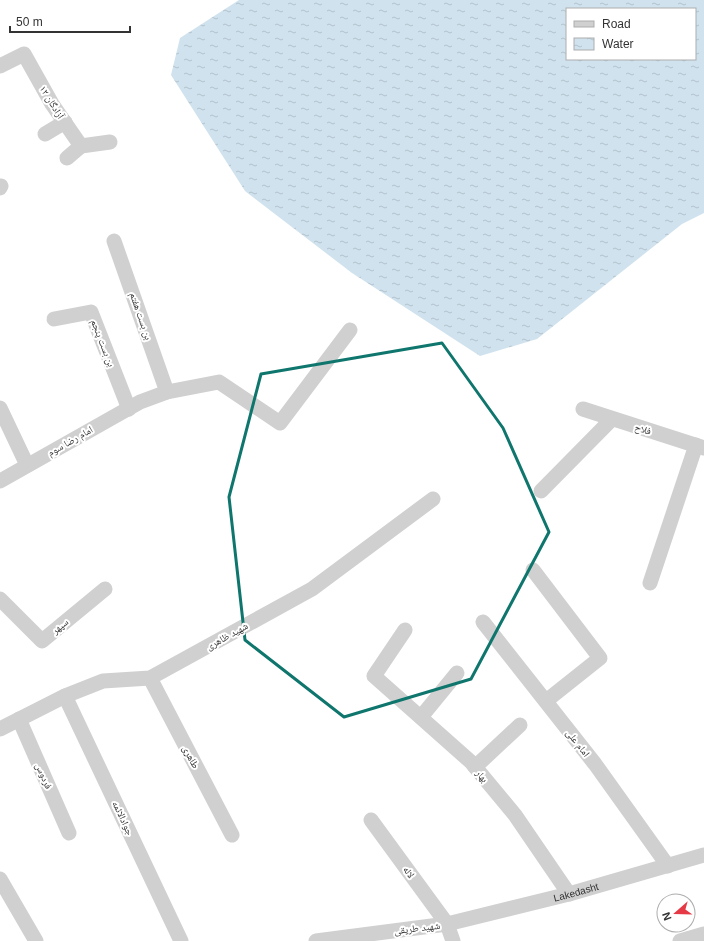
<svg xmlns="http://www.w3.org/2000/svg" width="704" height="941" font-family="Arial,'Noto Naskh Arabic',sans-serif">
  <defs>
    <pattern id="water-ripples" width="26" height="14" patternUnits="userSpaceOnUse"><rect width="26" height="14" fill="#cfe2ee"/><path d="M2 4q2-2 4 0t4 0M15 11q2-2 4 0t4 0" fill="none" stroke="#b2c2cd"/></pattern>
  </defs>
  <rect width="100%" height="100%" fill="#fff"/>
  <path fill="url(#water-ripples)" fill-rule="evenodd" d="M239,0H704V213L682,224L537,339L480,356L352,273L245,191L171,75L180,38ZM567,9H695V59H567Z"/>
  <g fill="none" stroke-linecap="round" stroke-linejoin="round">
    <g stroke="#d0d0d0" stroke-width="15">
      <path d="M0,66L24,54L52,104L81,146L67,158"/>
      <path d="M45,134L65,122"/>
      <path d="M81,146L110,142"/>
      <path d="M0,188L1,186"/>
      <path d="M114,241L167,392"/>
      <path d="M54,319L91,312L129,409"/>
      <path d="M0,408L27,465"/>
      <path d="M583,409L704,448"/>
      <path d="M0,481L140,402L167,392L219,382L280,423L350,330"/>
      <path d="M541,491L612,419"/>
      <path d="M533,570L600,658L546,701"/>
      <path d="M650,583L696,445"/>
      <path d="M0,599L42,641L105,589"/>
      <path d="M483,622L595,764L668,866"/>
      <path d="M405,630L374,676L471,762L515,815L569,894"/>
      <path d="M150,678L232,835"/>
      <path d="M65,696L181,941"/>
      <path d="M421,717L457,673"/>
      <path d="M19,719L69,833"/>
      <path d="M0,729L65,696L103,681L150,678L312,589L433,499"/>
      <path d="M475,767L520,725"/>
      <path d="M371,820L447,924L453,941"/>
      <path d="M0,879L36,941"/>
      <path id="s1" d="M316,941L447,924L569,894L704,855"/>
      <path d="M680,941L704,934"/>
    </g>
  </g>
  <path fill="none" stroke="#0f766e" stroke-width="3" stroke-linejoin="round" d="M442,343L503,428L549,532L471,679L344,717L245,640L229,497L261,374Z"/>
  <g text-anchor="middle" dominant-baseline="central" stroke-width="4" stroke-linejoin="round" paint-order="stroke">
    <g font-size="10" fill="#333" stroke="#fff">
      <text transform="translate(52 102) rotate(58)">آزادگان ۱۲</text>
      <text transform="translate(141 316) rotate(71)">بن بست هفتم</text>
      <text transform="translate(103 343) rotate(69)">بن بست پنجم</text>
      <text transform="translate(643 429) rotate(17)">فلاح</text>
      <text transform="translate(70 441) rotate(-30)">امام رضا سوم</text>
      <text transform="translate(60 626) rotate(-39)">سپهر</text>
      <text transform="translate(227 636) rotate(-29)">شهید ظاهری</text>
      <text transform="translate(578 743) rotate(52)">امام علی</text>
      <text transform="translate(191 757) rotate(62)">طاهری</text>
      <text transform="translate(44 776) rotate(66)">فردوس</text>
      <text transform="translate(482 776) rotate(50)">بهار</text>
      <text transform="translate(123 818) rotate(65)">جوادالائمه</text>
      <text transform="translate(409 872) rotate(54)">لاله</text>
      <text stroke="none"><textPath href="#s1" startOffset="265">Lakedasht</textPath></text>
      <text transform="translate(417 928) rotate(-7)">شهید طریقی</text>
    </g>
  </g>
  <rect x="566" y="8" width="130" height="52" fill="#ffffff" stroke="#adadad"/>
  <rect x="574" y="21" width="20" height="6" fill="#d0d0d0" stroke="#adadad"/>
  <text x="602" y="28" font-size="12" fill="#333333">Road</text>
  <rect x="574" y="38" width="20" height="12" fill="url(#water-ripples)" stroke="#adadad"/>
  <text x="602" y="48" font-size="12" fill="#333333">Water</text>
  <g transform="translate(676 913) rotate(250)"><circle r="19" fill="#ffffff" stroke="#adadad"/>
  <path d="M0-3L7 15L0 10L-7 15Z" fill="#e63946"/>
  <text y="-6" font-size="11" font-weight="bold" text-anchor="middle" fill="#333333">N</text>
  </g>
  <path d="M10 26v6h120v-6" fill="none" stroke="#333333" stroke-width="2"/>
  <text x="16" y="26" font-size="12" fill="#333333" stroke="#ffffff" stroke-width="3" paint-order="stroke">50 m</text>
</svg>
